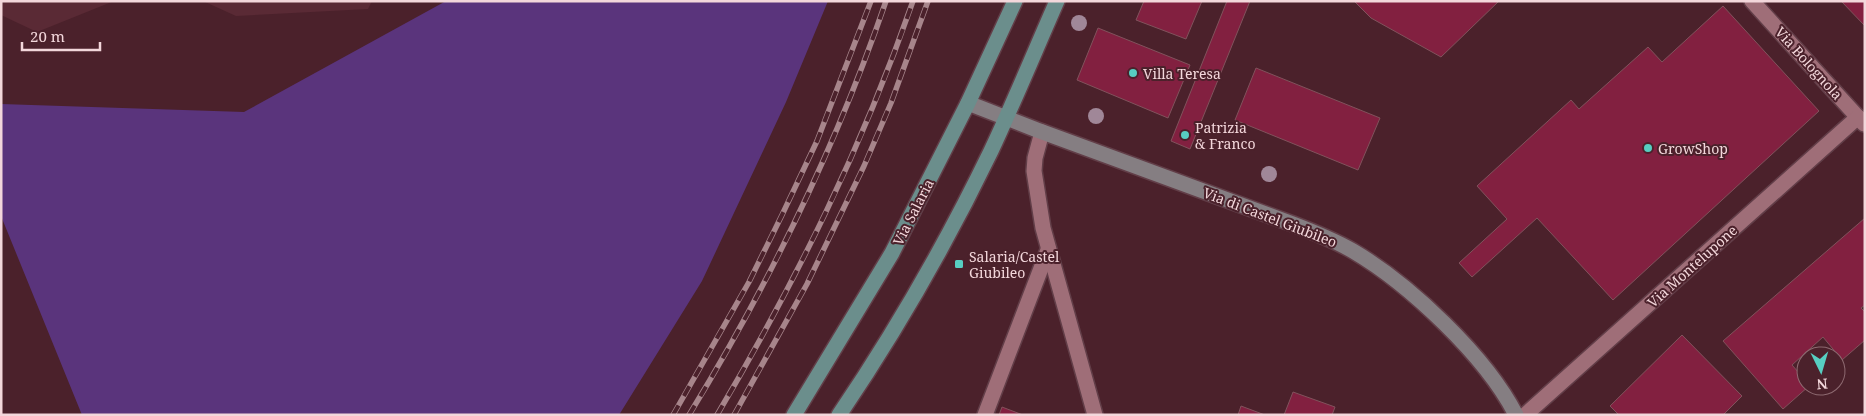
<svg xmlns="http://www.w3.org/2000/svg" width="1866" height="416" font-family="'Noto Serif',serif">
  <rect width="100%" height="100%" fill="#4b212b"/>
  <g fill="#5a2a35">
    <path d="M1,1H114L37,32L1,15Z"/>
    <path d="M203,1H372L368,9L236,16Z"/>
  </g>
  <path fill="#5a347c" d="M446,1H828L786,102L702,281L619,415H82L1,216V104L244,112Z"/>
  <g fill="#822040" stroke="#81525c">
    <path d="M1144,1H1202L1186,39L1136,20Z"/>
    <path d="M1227,1H1250L1190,149L1171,141Z"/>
    <path d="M1354,1H1499L1441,57L1371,18Z"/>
    <path d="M1841,1H1865V26Z"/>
    <path d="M1723,6L1819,111L1613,300L1537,218L1472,277L1459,263L1507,219L1477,186L1571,100L1579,109L1648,47L1662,62Z"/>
    <path d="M1098,28L1190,65L1168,118L1077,80Z"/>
    <path d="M1256,68L1380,118L1358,170L1235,120Z"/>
    <path d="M1865,218V305L1861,308L1865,312V340L1842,360L1823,337L1792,365L1806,381V386H1809L1783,409L1723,341Z"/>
    <path d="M1682,335L1742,396L1723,415H1619L1610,406Z"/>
    <path d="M1293,392L1335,407L1332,415H1284Z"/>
    <path d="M1241,406L1265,415H1238Z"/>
    <path d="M1002,407L1023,415H999Z"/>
  </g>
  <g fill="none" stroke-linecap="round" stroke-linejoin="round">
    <defs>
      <g id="street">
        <path d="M1752,1L1864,124"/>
        <path d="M1042,132L1035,158L1034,171L1043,228L1095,415"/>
        <path d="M985,415L1048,250"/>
        <path d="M1525,415L1858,117"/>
      </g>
      <path id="secondary" d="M968,103L1037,130L1293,224C1314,232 1334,240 1353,251C1409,284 1486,356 1516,415"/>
      <g id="primary">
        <path d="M794,415L892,253L968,103L1015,1"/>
        <path d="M839,415C896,331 947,242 991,151C1014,102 1035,51 1057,1"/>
      </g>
    </defs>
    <use href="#street" stroke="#623e48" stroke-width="18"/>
    <use href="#secondary" stroke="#623e48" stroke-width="18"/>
    <use href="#primary" stroke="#623e48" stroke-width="18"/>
    <use href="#street" stroke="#9f6e78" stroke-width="15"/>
    <use href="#secondary" stroke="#857e82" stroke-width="15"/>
    <use href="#primary" stroke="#6b8e8c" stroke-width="15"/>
    <defs>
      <g id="rail">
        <path d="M673,415L749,282L782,215L817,141L871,1"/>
        <path d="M689,415C769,284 836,147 886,1"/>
        <path d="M717,415C796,281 862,148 913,1"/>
        <path d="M734,415L807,284L864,166L891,103L928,1"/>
      </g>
    </defs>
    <use href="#rail" stroke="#a7858b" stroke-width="5.5"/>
    <use href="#rail" stroke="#4b212b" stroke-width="4" stroke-dasharray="11" stroke-linecap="butt"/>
  </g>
  <g fill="#a08798">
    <circle cx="1079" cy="23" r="8"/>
    <circle cx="1096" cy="116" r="8"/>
    <circle cx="1269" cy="174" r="8"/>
  </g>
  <g fill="#57cec1" stroke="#4b212b" stroke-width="2">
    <circle cx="1133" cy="73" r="5"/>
    <circle cx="1185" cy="135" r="5"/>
    <circle cx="1648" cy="148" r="5"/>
    <rect x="954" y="259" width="10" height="10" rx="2.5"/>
  </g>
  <g text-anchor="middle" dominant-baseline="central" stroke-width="4" stroke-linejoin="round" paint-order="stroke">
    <g font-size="14" fill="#f3d7db" stroke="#4b212b">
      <text transform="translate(1809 63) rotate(48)">Via Bolognola</text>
      <text transform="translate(913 212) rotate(-63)">Via Salaria</text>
      <text transform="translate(1270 217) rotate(21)">Via di Castel Giubileo</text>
      <text transform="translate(1692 266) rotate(-42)">Via Montelupone</text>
    </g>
    <g font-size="14" fill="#f3d7db" stroke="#4b212b" text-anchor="start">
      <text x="1143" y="73">Villa Teresa</text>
      <text x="1195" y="127">Patrizia<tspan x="1195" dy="16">&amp; Franco</tspan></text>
      <text x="1658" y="148">GrowShop</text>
      <text x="969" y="256">Salaria/Castel<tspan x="969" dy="16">Giubileo</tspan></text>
    </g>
  </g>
  <rect width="1866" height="416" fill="none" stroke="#f3d7db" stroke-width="5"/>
  <g transform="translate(1821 371) rotate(175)"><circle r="24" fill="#4b212b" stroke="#8e6a71"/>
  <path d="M0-4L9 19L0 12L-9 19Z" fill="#57cec1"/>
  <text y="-8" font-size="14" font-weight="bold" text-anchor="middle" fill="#f3d7db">N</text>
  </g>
  <path d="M22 42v8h78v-8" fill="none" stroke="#f3d7db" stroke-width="2.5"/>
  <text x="30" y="42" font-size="15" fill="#f3d7db" stroke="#4b212b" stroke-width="4" paint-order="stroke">20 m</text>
</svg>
